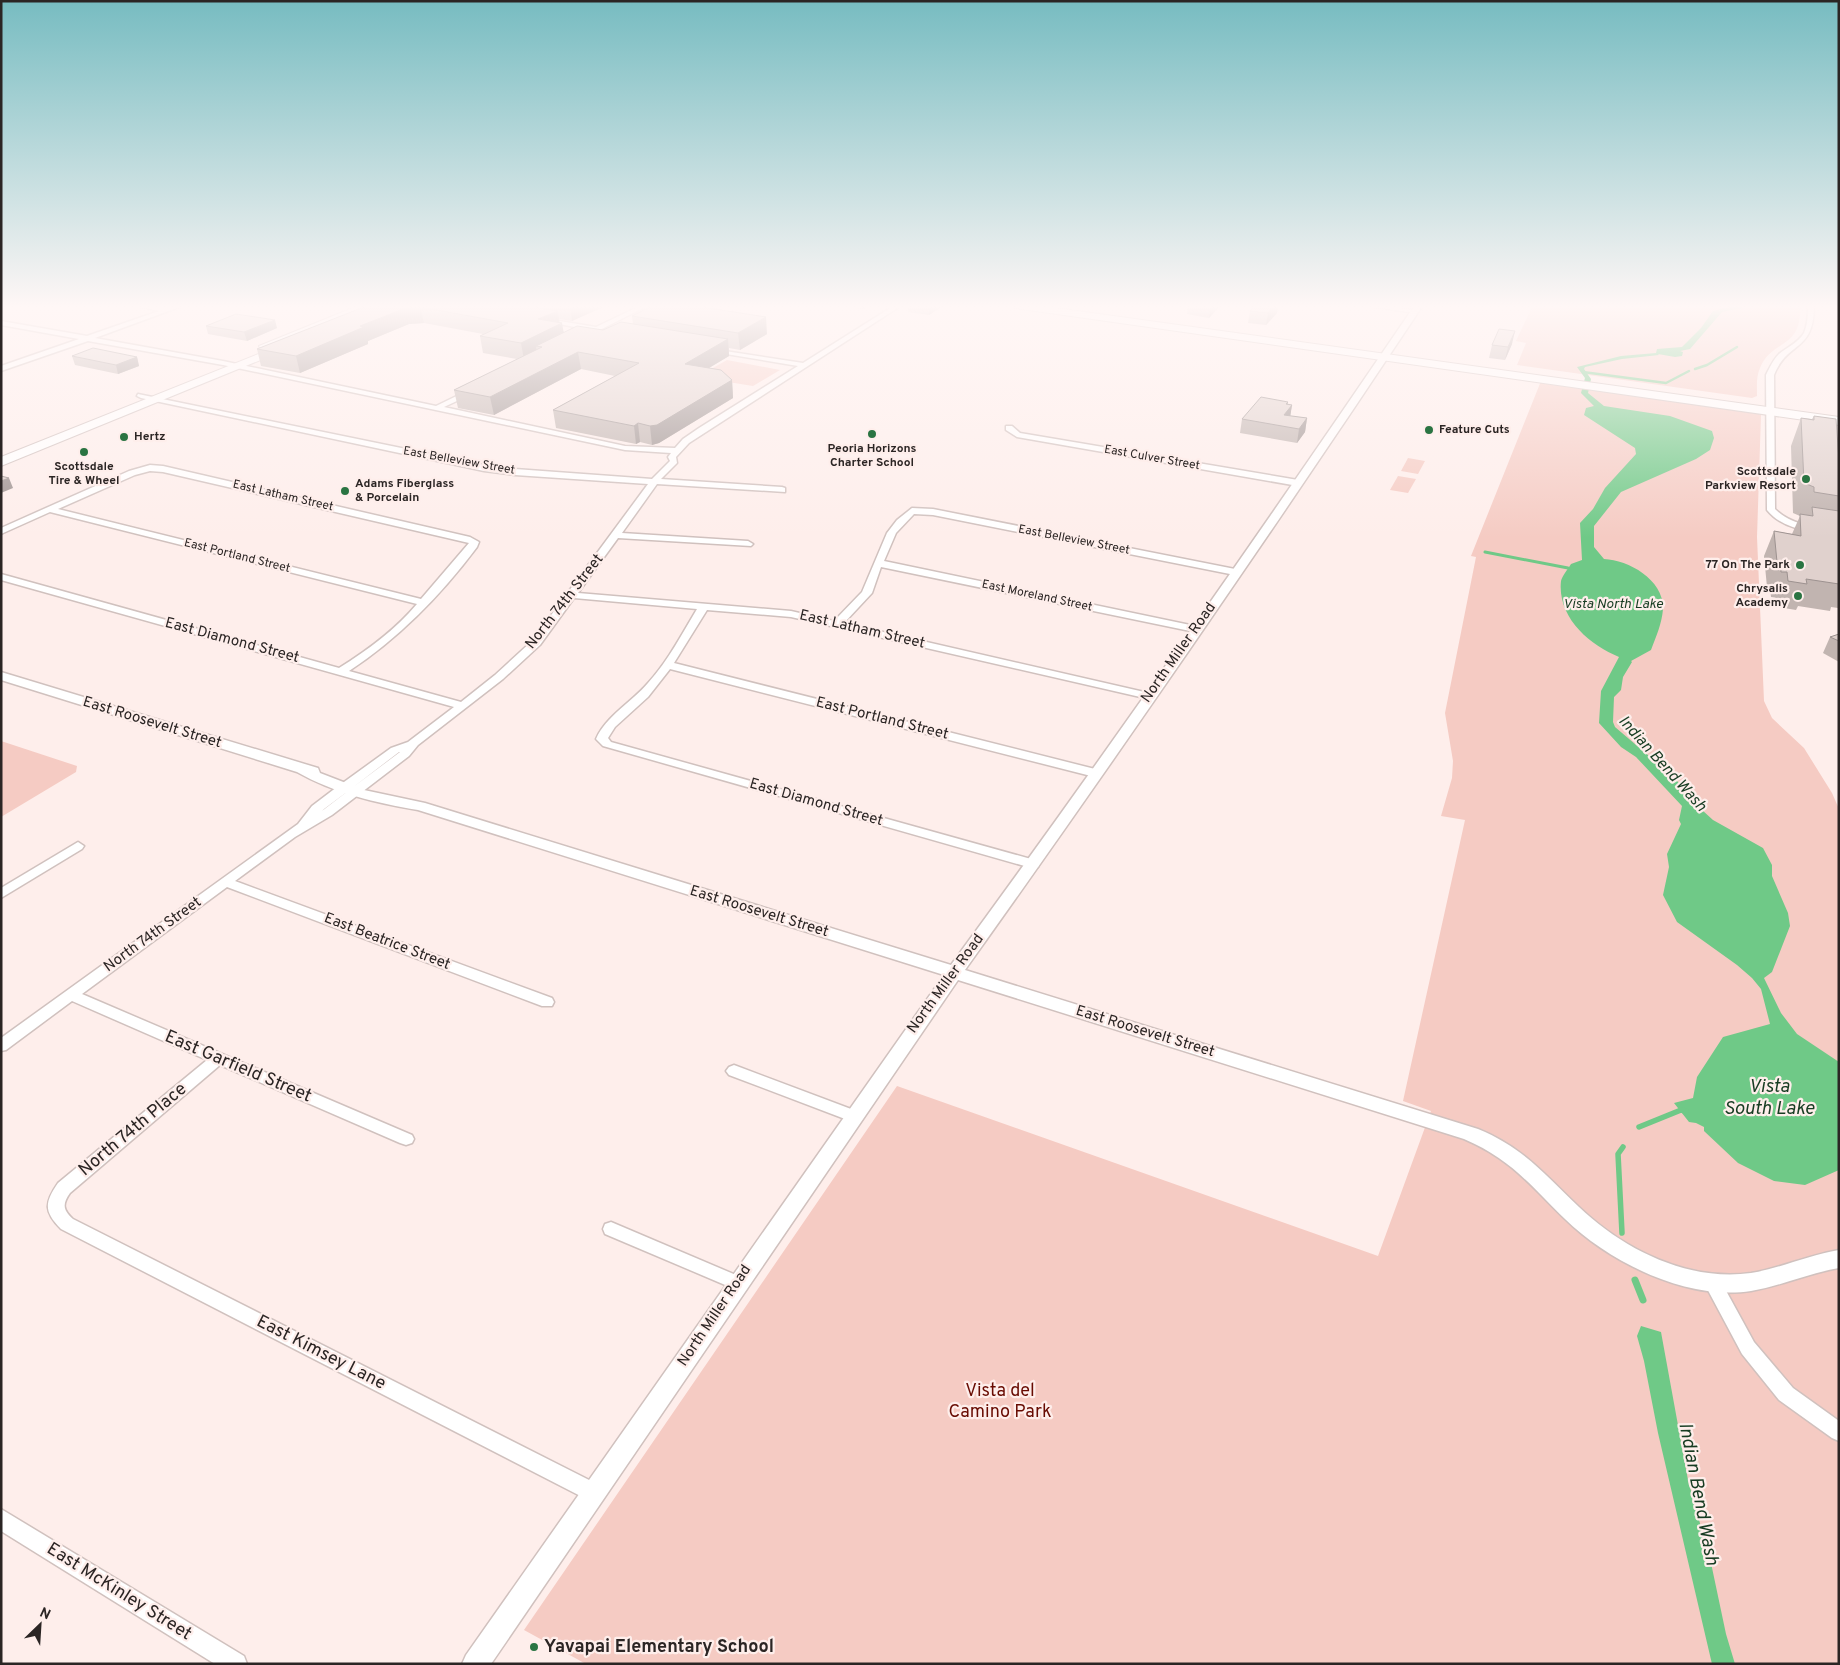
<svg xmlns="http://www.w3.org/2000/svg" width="1840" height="1665" font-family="Overpass,sans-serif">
  <rect width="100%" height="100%" fill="#feeeeb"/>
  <g fill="#f5cbc3">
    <path d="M1533,305H1800C1802,351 1772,338 1760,368C1756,377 1757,386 1757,396L1752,398L1517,365L1526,343L1516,341Z"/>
    <path d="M727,360L780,370L753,386L697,377Z"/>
    <path d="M1541,381L1757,413L1761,415L1757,537L1764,701L1772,718L1804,748L1832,793L1839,809V1664H586L524,1630L897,1086L1378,1256L1431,1111L1403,1101L1465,820L1441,816L1452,778L1453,761L1445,713L1476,557L1471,556Z"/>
    <path d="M1408,458L1425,461L1418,474L1401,471Z"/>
    <path d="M1398,476L1416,479L1408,493L1390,490Z"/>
    <path d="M1,741L77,766L76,772L1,817Z"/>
  </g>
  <g fill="#6fc987">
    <path d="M1737,305H1743L1742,308L1722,312L1690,349L1680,351L1683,352L1682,356L1675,357L1658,354L1659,355L1622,359L1585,367L1584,369L1591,379L1588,393L1604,406L1670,416L1712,431L1714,438L1710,450L1696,459L1621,492L1594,526V547L1604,559C1629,560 1664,580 1663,609C1662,623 1656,637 1651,650L1631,661L1632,662L1623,677L1621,690L1614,697L1613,722L1615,727L1669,773L1683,787L1691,800L1713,820L1763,848L1772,865V876L1788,913L1790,926L1772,972L1764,978L1781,1013L1797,1034L1839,1062V1170L1805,1185L1774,1181L1738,1163L1704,1131V1127L1696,1123L1689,1122L1674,1103L1693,1098L1697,1077L1723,1037L1770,1024L1761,989L1752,978L1737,965L1677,922L1663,895L1669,867L1667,854L1681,824L1679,820L1682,806L1636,757L1621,747L1599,723L1601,691L1619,657C1589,645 1557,617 1561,581C1562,576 1568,569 1571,564L1582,560L1580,523L1593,509L1605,488L1636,454L1635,448L1584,415L1586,408L1594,406L1581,393L1585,378L1577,367L1621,356L1656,353L1657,349L1682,347L1701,328L1713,311Z"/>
    <path d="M1641,1326L1661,1332L1688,1480L1711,1563L1726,1634L1735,1664H1712L1658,1433L1644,1361L1637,1336Z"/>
  </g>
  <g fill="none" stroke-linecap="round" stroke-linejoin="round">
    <g stroke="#6fc987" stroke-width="2.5">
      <path d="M1695,369L1707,365L1737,347"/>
      <path d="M1583,372L1666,383L1689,371"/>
    </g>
    <path stroke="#6fc987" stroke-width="3" d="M1485,552L1568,568"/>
    <g stroke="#6fc987" stroke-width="5.5">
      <path d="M1639,1127L1681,1110L1686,1111"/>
      <path d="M1622,1233L1618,1154L1623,1147"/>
    </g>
    <path stroke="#6fc987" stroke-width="7" d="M1635,1280L1643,1300"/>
    <defs>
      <g id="minor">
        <path d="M133,305C144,304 154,308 165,308C172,308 178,304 185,305L95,338L223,361L436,406L471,389L475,391L474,393L444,407L625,446L675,448L683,439L699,428L798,366L714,352L712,351V349L803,363L895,305H902L689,443L676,457L677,463L661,479L782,487L785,488V492L657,484L622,533L748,541L753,544L751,546L618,538L578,593L791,611L834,621L862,592L887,533L897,520L912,508L933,509L1235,569L1240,572L1235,575L933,515L914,514L896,533L884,561L1195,626L1200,629L1195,632L881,567L872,593L844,623L1153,694L1154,696L1153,698L1149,699L791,617L707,610L674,663L1099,770L1101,773L1099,776H1091L670,669L648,697L615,727L608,738L611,742L1038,861L1039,864L1038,867H1028L603,746L596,739C606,716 632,702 648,683C668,661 682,634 697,609L574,598L540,645L503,679L418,745L409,756L332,815L295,837L235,881L552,998L554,1002L552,1006H542L227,887L82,994L412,1135L414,1139L412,1143L406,1145L400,1143L220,1065L70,1193C62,1204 63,1210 73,1219L601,1486L604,1493L601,1500L594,1503L61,1229C44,1212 44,1203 58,1183L207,1060L72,1001L6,1050L1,1051V1038L298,824L312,806L333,790L391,748L408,742L454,707L1,580V574L339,668C368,650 395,630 417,604L50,512L1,534V528L129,471L150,465L163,466L470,537L479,542L477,547C441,595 399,638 349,671L461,702L495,675L532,641L648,484L515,475L484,471L141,398L137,396L138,394L484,465L515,469L652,479L670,461L668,457L671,453L625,450L223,365L88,341L1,371V366L79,339L1,325V321L87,336L159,311ZM150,471L163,472L469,543L421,599L58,509L135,475ZM400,752L324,809L322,811L399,752Z"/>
        <path d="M642,305H649L588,336L585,334L590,330L544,321L547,319L596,327Z"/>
        <path d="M1363,305H1380L1418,311L1415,313Z"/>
        <path d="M1808,305H1814C1814,353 1788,340 1774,375L1775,509C1792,526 1816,527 1839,529V535C1814,532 1784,531 1767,510L1766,375C1770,367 1773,360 1779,354C1787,347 1798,343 1804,333C1808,324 1808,314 1808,305Z"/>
        <path d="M1006,426H1012L1020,433L1298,480L1302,483L1298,486L1017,437L1006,430Z"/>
        <path d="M78,842L84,846L82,849L1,898V888Z"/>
        <path d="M734,1065L859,1112L861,1116L859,1120L853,1122L729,1075L726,1071L729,1067Z"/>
        <path d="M611,1222L743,1278L746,1283L743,1288L737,1290L605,1234L603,1229L605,1224Z"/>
        <path d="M1712,1274L1718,1276L1754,1342L1793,1388L1839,1421V1441L1832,1438L1779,1400L1742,1354L1703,1281L1706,1276Z"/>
        <path d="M1,1509L244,1656L247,1664H215L1,1531Z"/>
      </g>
      <path id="tertiary" d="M1415,305H1423C1274,529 1121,751 965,970L1478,1129C1524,1148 1544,1174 1579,1207C1623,1249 1688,1282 1751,1273C1781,1268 1809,1255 1839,1250V1268C1809,1273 1781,1286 1751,1291C1687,1301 1609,1262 1565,1219C1530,1185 1511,1159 1464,1139L958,980L491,1664H462L466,1655L944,975L418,810C376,803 334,793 297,772L1,680V672L318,768L320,773L364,790L425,803L951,965C1110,748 1264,527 1415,305Z"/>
      <g id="primary">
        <path d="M360,305H373L268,348H260L259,346Z"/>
        <path d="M1010,305H1034L1839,417V425L1015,308Z"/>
        <path d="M281,345L285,346L286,348L285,350L1,466V457Z"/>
      </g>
    </defs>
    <use href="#minor" stroke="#d0c1be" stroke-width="3"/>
    <use href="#tertiary" stroke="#d0c1be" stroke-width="3"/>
    <use href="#primary" stroke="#d0c1be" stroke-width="2"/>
    <use href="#minor" fill="#fff" fill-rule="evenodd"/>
    <use href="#tertiary" fill="#fff" fill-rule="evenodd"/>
    <use href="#primary" fill="#fff" fill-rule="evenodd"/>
  </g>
  <g fill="#c1b4b0">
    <path d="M369,305H603V307L572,321L559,319V323L564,332L603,330L633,324L632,316L767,334L740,350L729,348V356L709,368L732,380L733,398L659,443L652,445L640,442L636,444L556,428L553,410L615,376L581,369L494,415L458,408L454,390L517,359L483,353L480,336L483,334L424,323L409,324L368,341V344L300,373L261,366L257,349Z"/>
    <path d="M850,305H875L863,309L850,307Z"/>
    <path d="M908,305H944L929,315L908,312Z"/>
    <path d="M1188,305H1220L1219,307L1209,318L1187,314Z"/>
    <path d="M1255,305H1278L1277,313L1266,325L1248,323L1250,311Z"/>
    <path d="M206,326L277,328L247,341L208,334Z"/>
    <path d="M1512,344L1505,360L1489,358L1492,345Z"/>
    <path d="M72,356L137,357L139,366L118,374L75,365Z"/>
    <path d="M1288,402L1287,404L1292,405L1290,416L1307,418L1305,432L1297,443L1240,433L1242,419Z"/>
    <path d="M1814,416L1839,460V606L1838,608L1831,607L1830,611L1798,606L1796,610L1778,607L1777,598L1771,597L1770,588L1767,587L1764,556L1774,531L1792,534L1800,516L1793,513L1791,446L1801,418L1812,419Z"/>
    <path d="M1839,634V662L1823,653L1830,637Z"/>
  </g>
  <g fill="#9d9290">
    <path d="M570,305H603V307L572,321Z"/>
    <path d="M863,305H875L863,309Z"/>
    <path d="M929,305H944L929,315Z"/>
    <path d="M1211,305H1220L1219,307L1209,318Z"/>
    <path d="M1275,305H1278L1277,313L1266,325L1268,313Z"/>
    <path d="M420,307L424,323L409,324L368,341V344L300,373L296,356L360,326L406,308Z"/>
    <path d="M558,311L560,325L562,323L565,340L542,347L536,346L537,354L524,360L521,343L538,319Z"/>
    <path d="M766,317L767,334L740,350L738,333Z"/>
    <path d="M275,320L277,328L247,341L244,332Z"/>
    <path d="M1515,331L1512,344L1505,360L1508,347Z"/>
    <path d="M728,339L729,356L687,381L685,364Z"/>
    <path d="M578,352L581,369L494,415L490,397Z"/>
    <path d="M137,357L139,366L118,374L116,365Z"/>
    <path d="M732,380L733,398L659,443L652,445L650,426Z"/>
    <path d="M1288,402L1286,412L1292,405L1290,418L1284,426L1286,404Z"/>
    <path d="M1307,418L1305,432L1297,443L1299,429Z"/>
    <path d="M638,423L640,442L636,444L634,426Z"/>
    <path d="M9,478L13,488L1,493V481Z"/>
  </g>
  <g fill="#e0d1cd" stroke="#9d9290">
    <path d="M369,305H522L558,311L538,319L562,323L521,343L480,336L508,323L420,307L406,308L360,326L364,327L296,356L257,349Z"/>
    <path d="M654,305H689L766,317L738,333L632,316Z"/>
    <path d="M1255,305H1275L1268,313L1250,311Z"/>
    <path d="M236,314L275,320L244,332L206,326Z"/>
    <path d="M621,322L728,339L685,364L721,370L732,380L657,425L650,426L638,423L634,426L553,410L639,363L578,352L490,397L454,390L542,347L536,346L577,326L603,330Z"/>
    <path d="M1499,329L1515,331L1508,347L1492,345Z"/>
    <path d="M93,348L137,357L116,365L72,356Z"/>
    <path d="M1261,397L1288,402L1286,404L1292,405L1284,415L1307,418L1299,429L1242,419Z"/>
    <path d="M1814,416L1836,419L1839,460V496L1814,492V487L1804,483L1801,418L1814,420Z"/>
    <path d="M1,476L9,478L1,481Z"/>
    <path d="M1812,507L1839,511V584L1806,579L1807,584L1788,581L1787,572H1781L1780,562H1777L1774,531L1801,536L1800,514L1813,516Z"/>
    <path d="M1839,634V641L1830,637Z"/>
  </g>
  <linearGradient id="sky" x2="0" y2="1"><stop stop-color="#77bcc1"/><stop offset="0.57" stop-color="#fff7f6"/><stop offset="1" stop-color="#fff7f6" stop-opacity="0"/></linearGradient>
  <rect width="1840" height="538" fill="url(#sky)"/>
  <g fill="#2a7442" stroke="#feeeeb" stroke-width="2">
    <circle cx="1429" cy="430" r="5"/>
    <circle cx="872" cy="434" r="5"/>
    <circle cx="124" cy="437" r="5"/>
    <circle cx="84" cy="452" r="5"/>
    <circle cx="1806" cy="479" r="5"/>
    <circle cx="345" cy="491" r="5"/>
    <circle cx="1800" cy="565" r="5"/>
    <circle cx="1798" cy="596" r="5"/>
    <circle cx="534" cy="1647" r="5"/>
  </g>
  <g text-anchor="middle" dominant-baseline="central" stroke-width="4.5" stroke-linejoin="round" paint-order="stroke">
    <g font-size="12" font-weight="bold" fill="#2b2524" stroke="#feeeeb" text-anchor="start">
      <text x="1439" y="430">Feature Cuts</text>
      <text x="134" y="437">Hertz</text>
      <text x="872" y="449" text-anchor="middle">Peoria Horizons<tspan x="872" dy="14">Charter School</tspan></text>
      <text x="84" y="467" text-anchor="middle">Scottsdale<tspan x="84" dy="14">Tire &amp; Wheel</tspan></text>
      <text x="1796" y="472" text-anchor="end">Scottsdale<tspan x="1796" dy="14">Parkview Resort</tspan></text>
      <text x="355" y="484">Adams Fiberglass<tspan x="355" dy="14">&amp; Porcelain</tspan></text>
      <text x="1790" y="565" text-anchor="end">77 On The Park</text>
      <text x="1788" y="589" text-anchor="end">Chrysalis<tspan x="1788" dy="14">Academy</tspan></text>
    </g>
    <g font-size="12" fill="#2b2524" stroke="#feeeeb">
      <text transform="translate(1152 458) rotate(10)">East Culver Street</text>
      <text transform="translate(459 461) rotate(10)">East Belleview Street</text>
      <text transform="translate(283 496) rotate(13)">East Latham Street</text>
      <text transform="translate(1074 540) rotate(11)">East Belleview Street</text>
      <text transform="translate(237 556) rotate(14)">East Portland Street</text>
      <text transform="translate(1037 596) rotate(12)">East Moreland Street</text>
    </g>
    <g font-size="14" font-style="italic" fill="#173c22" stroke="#feeeeb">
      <text x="1613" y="604">Vista North Lake</text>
    </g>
    <g font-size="15" fill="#2b2524" stroke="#feeeeb">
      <text transform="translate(565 602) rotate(-52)">North 74th Street</text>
      <text transform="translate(862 630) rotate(13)">East Latham Street</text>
      <text transform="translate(232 641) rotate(15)">East Diamond Street</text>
      <text transform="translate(1179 653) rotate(-55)">North Miller Road</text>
      <text transform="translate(882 719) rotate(14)">East Portland Street</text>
      <text transform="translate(152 723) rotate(17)">East Roosevelt Street</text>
      <text transform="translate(816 803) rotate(16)">East Diamond Street</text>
      <text transform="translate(759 912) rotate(17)">East Roosevelt Street</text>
      <text transform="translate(153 935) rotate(-36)">North 74th Street</text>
      <text transform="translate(387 942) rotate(21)">East Beatrice Street</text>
      <text transform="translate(946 984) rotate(-54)">North Miller Road</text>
      <text transform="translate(1145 1032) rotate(17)">East Roosevelt Street</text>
      <text transform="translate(715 1316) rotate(-56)">North Miller Road</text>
    </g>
    <g font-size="16" font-style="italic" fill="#173c22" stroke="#feeeeb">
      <text transform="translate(1662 764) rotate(48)">Indian Bend Wash</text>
    </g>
    <g font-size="18" fill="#2b2524" stroke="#feeeeb">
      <text transform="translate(238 1067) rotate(23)">East Garfield Street</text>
      <text transform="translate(133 1130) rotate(-40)">North 74th Place</text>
      <text transform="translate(321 1353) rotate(27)">East Kimsey Lane</text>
      <text transform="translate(119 1592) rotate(32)">East McKinley Street</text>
    </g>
    <g font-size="18" fill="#680b02" stroke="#feeeeb">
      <text x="1000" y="1391">Vista del<tspan x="1000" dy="21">Camino Park</tspan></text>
    </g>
    <g font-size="18" font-weight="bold" fill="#2b2524" stroke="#feeeeb" text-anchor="start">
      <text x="544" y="1647">Yavapai Elementary School</text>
    </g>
    <g font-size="19" font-style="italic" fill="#173c22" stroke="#feeeeb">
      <text x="1769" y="1087">Vista<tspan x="1769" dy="22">South Lake</tspan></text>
      <text transform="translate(1698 1494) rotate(79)">Indian Bend Wash</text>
    </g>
  </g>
  <rect width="1840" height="1665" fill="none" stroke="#2b2524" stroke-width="5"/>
  <g transform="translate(40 1625) rotate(25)" stroke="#feeeeb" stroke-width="4" paint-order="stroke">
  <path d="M0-4L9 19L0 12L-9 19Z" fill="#2b2524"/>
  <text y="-8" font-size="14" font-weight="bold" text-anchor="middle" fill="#2b2524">N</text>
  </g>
</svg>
